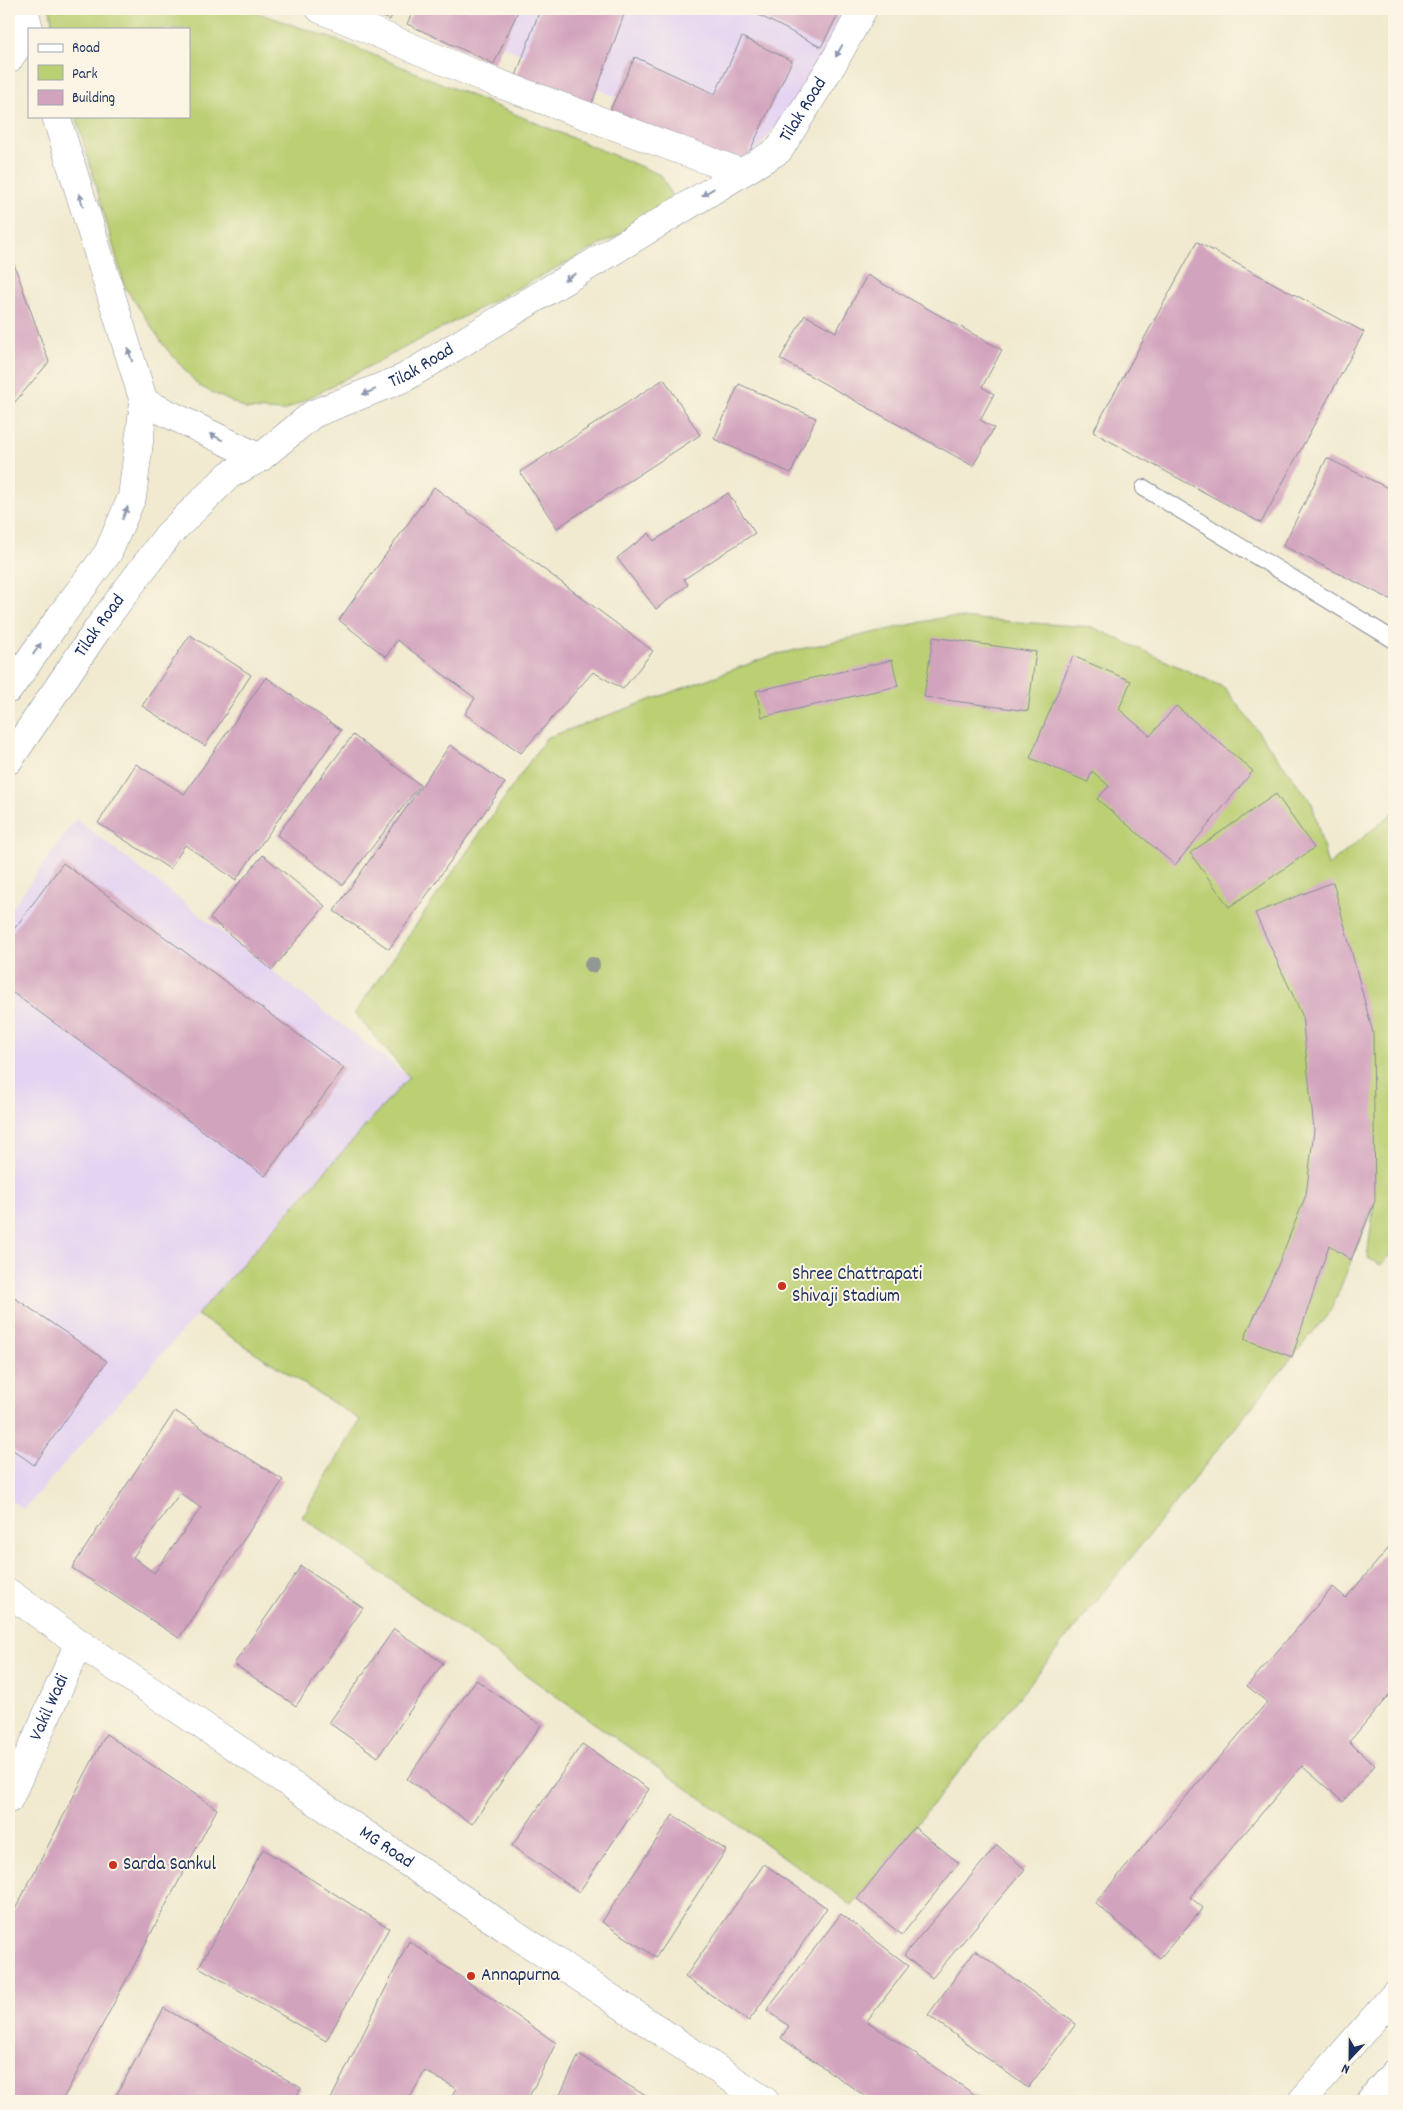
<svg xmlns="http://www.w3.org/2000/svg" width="1403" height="2110" font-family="Dekko,sans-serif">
  <rect width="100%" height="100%" fill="#fcf5e5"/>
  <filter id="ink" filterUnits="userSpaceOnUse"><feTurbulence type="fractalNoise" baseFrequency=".02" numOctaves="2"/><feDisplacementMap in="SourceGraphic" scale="10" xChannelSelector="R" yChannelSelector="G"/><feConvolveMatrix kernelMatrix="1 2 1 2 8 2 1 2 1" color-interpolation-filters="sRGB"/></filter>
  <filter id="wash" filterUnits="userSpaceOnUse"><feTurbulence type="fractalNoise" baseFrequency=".0096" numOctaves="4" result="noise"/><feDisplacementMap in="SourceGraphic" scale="20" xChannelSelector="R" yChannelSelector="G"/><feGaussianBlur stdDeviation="1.12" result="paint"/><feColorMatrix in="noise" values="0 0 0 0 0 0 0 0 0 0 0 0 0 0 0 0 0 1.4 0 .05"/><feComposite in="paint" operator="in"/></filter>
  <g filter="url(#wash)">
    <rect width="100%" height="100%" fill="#f1ead0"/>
    <g fill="#e4d3f2">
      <path d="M419,9H851L823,67L751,157Z"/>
      <path d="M76,819L409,1077L24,1509L9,1500V912Z"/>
    </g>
    <g fill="#bbcf73" stroke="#6b7f68">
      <path d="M50,9H247L345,43L661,175L676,205L284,411L246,409L199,386L165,347L125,287L76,116H189V29H53Z"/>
      <path d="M945,617L1092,627L1225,688L1312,803L1328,866L1394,812V1250L1381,1265L1367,1258L1374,1204L1331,1311L1292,1357L852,1905L302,1517L360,1420L197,1315L409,1077L355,1013L546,738L773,655Z"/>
    </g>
    <g id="blocks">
      <g fill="#d2a3bd" fill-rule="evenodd">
        <path d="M365,9H394L390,20Z"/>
        <path d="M414,9H519L494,64L407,24Z"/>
        <path d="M540,9H626L591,106L515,79Z"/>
        <path d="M747,9H841L821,47Z"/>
        <path d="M742,37L792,61L740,172L609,112L635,57L715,94Z"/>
        <path d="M1197,242L1364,332L1261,523L1093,432Z"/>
        <path d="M9,250L49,362L9,409Z"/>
        <path d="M867,275L1002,350L982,387L994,394L980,420L994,428L973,466L780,359L805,315L836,332Z"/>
        <path d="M664,379L700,435L557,528L520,472Z"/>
        <path d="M739,384L816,418L791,473L714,439Z"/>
        <path d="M1327,458L1394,491V601L1283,546Z"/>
        <path d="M434,487L653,651L623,689L593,672L521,753L465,714L475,698L397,640L386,657L339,620Z"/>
        <path d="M728,493L755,533L684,579L688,585L656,609L617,558L649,533L654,541Z"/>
        <path d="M190,635L251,675L205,746L142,706Z"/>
        <path d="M933,637L1036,652L1028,711L924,697Z"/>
        <path d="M1073,656L1131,681L1119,709L1150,736L1176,706L1253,771L1175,865L1097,799L1109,786L1092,771L1088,782L1030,758Z"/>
        <path d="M892,660L898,686L762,717L756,691Z"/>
        <path d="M266,677L341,730L236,880L185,845L170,869L98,823L136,764L184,794Z"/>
        <path d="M353,735L420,785L343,885L277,835Z"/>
        <path d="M450,745L505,783L389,949L334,911Z"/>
        <path d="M1276,794L1314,848L1229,907L1190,853Z"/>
        <path d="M263,855L325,906L272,970L210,918Z"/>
        <path d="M63,863L344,1068L265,1176L9,990V936Z"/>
        <path d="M1333,882L1373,1033L1375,1201L1351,1260L1329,1245L1292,1357L1244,1339L1278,1265L1306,1195L1314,1130L1302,1015L1255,913Z"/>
        <path d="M9,1294L107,1361L34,1465L9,1447Z"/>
        <path d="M175,1411L283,1480L179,1638L72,1568ZM180,1493L201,1508L154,1573L133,1557Z"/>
        <path d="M1394,1542V1689L1349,1742L1375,1765L1343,1802L1302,1766L1190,1897L1203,1908L1160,1958L1095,1903L1267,1702L1247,1686L1333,1587L1346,1598Z"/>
        <path d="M301,1566L363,1608L296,1706L234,1664Z"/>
        <path d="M394,1629L443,1663L378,1757L329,1723Z"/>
        <path d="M476,1680L541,1725L472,1824L407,1779Z"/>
        <path d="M106,1734L217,1809L62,2101H9V1921Z"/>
        <path d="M582,1744L649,1789L579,1892L512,1846Z"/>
        <path d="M673,1815L726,1850L656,1957L602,1922Z"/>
        <path d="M914,1827L959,1863L902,1935L857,1899Z"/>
        <path d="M997,1845L1025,1869L932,1978L904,1955Z"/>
        <path d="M263,1849L389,1928L326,2041L199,1967Z"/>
        <path d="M764,1864L827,1908L749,2021L685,1977Z"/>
        <path d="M841,1914L909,1966L867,2021L984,2101H872L781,2038L789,2026L767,2010Z"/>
        <path d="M409,1941L556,2043L527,2101H449L456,2088L425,2071L408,2101H330Z"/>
        <path d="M975,1950L1076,2024L1028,2088L928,2015Z"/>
        <path d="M164,2008L301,2088L294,2101H113Z"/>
        <path d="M579,2055L654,2101H557Z"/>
      </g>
    </g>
  </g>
  <g filter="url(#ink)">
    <use href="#blocks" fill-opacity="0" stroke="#868c97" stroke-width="1"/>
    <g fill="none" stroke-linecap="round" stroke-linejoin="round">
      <defs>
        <path id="lane" d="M1144,488L1394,640"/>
        <g id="street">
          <path d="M9,59L29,29"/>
          <path id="s1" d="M9,1799L79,1643"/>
        </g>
        <g id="secondary">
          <path d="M24,9L29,29"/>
          <path d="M320,9L489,80L740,172"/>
          <path d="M144,402L260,458"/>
          <path d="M9,689L60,617L108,553L132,497L144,402L56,116"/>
          <path id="s2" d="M9,760L99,627L168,535L229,475L260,458L313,414L404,378L779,150L835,60L863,9"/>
          <path id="s3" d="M9,1593L79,1643L765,2101"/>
        </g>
        <g id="highway">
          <path d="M1302,2101L1394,1995"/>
          <path d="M1370,2101L1394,2073"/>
        </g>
      </defs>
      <use href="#lane" stroke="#868c97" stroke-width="18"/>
      <use href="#street" stroke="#868c97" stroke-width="29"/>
      <use href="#secondary" stroke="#868c97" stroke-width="29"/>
      <use href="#highway" stroke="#868c97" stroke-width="29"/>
      <use href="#lane" stroke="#fff" stroke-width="16"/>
      <use href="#street" stroke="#fff" stroke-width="28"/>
      <use href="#secondary" stroke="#fff" stroke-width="28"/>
      <use href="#highway" stroke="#fff" stroke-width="28"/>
    </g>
    <circle fill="#919994" cx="592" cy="965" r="8"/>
    <defs><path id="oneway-solid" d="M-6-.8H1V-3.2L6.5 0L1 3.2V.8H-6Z" transform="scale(1.25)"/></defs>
    <g fill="#8d97ae">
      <use href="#oneway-solid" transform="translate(839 51) rotate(119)"/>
      <use href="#oneway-solid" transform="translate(708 192) rotate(149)"/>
      <use href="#oneway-solid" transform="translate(81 200) rotate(-107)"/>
      <use href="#oneway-solid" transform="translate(570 277) rotate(149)"/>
      <use href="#oneway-solid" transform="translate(130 355) rotate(-108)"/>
      <use href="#oneway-solid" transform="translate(369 392) rotate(158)"/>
      <use href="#oneway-solid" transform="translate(216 437) rotate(-154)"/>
      <use href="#oneway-solid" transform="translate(125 513) rotate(-67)"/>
      <use href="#oneway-solid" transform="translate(37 649) rotate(-55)"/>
    </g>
  </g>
  <g fill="#c8321e" stroke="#fcf5e5" stroke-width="2">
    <circle cx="782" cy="1286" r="5"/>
    <circle cx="113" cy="1865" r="5"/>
    <circle cx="471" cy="1976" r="5"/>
  </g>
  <g text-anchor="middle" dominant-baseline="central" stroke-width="4" stroke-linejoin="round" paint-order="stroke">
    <g font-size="19" fill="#1b2f5e" stroke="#fcf5e5">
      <text stroke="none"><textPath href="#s2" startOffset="1049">Tilak Road</textPath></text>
      <text stroke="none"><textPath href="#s2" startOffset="584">Tilak Road</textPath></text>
      <text stroke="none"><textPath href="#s2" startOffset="162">Tilak Road</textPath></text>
      <text stroke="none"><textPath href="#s1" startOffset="100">Vakil Wadi</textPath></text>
      <text stroke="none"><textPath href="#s3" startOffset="455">MG Road</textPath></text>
    </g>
    <g font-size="19" fill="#1b2f5e" stroke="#fcf5e5" text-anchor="start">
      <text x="792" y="1275">Shree Chattrapati<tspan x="792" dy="22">Shivaji Stadium</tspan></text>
      <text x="123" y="1865">Sarda Sankul</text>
      <text x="481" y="1976">Annapurna</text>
    </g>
  </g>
  <rect width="1403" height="2110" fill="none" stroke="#fcf5e5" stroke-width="30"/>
  <rect x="28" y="28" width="162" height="90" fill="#fcf5e5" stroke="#a2a6af"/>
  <rect x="38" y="44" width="25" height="8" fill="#ffffff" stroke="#a2a6af"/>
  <text x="72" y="52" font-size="15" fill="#1b2f5e">Road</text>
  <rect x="38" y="65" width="25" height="15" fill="#bbcf73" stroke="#a2a6af"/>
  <text x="72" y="78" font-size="15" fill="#1b2f5e">Park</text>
  <rect x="38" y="90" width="25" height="15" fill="#d2a3bd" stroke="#a2a6af"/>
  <text x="72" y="102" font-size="15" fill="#1b2f5e">Building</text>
  <g transform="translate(1350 2058) rotate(202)" stroke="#fcf5e5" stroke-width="4" paint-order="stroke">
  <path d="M0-4L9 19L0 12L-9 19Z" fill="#1b2f5e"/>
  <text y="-8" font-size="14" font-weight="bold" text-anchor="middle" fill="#1b2f5e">N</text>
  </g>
</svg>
